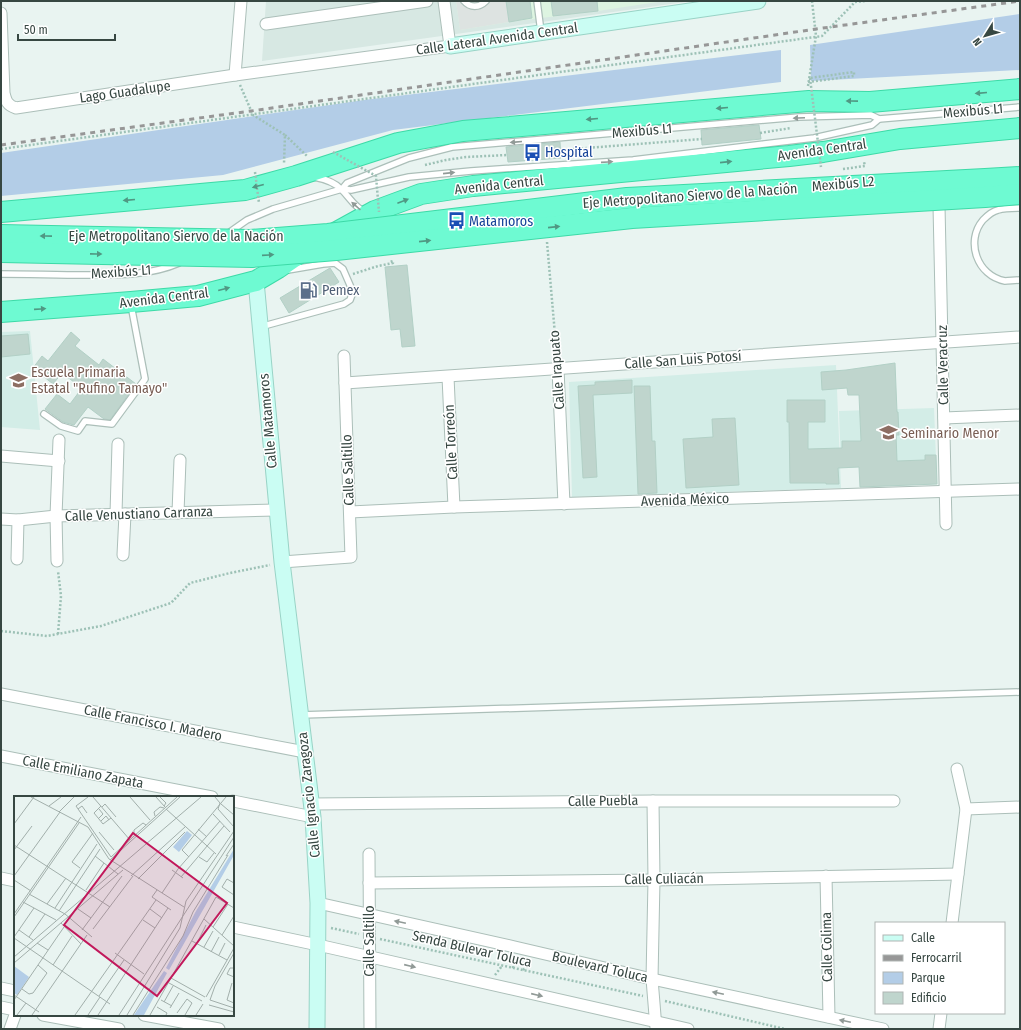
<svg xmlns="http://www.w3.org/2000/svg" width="1021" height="1030" font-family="'Fira Sans Condensed',sans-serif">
  <rect width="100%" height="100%" fill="#e9f4f1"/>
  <path fill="#d7e8e3" d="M266,1H692L262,61Z"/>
  <g fill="#d3ede7">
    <path d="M30,331L40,430L1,427V332Z"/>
    <path d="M836,365L841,488L572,497L569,382Z"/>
    <path d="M934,408L937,484L860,487L859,467L841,468L839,411Z"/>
  </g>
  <path fill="#ddf4e1" d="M456,1H664L598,11L509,22L460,30Z"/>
  <g fill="#b3cde7">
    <path d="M1020,14V70L811,81L810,45Z"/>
    <path d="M781,50V82L393,130L223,175L1,196V153L364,100Z"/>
  </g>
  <path fill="#dde3e1" d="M456,1H506L509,22L460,30Z"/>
  <g fill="#bfd5cd" stroke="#b2d0c6">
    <path d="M506,1H530L532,18L509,22Z"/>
    <path d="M551,1H597L598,11L553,16Z"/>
    <path d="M759,125L761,139L702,145L701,130Z"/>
    <path d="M560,142L561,158L508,162L506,147Z"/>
    <path d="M407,265L415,346L402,347L400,329L391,330L385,267Z"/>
    <path d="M330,268L339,282L289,313L280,298Z"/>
    <path d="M71,332L80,340L75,346L99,365L103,359L136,384L110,420L104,419L88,407L74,425L63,422L45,409L57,394L70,404L82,388L62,373L53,384L33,368L42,356L48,361Z"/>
    <path d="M28,334L30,354L1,357V336Z"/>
    <path d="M895,363L897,412H898L899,435H896L897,461L925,460V455H936L937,484L860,487L859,467L838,468L839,484H826V483H790L789,422H787V400H825V422H808V449L842,448V441H861L859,395H848L847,388L822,390L821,372L846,370Z"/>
    <path d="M632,380V393L593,395L597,477L583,478L578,386L595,385V382Z"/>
    <path d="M634,386H650L652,441H655L657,493L638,494Z"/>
    <path d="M735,418L739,485L686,488L683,439L713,437L712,419Z"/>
  </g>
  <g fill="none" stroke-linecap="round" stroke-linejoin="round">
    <defs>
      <g id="lane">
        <path d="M464,1C470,8 479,8 486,1"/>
        <path d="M537,1L541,32"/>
        <path d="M314,177C325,179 335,182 342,190C350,198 354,207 365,212"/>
        <path d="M342,189L347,183L409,158L452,147L799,117L871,115L879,119L1020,107"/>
        <path d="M1020,208C1013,208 1005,208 998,210C993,211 987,216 983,220C965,241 977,276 1005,281C1009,281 1015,280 1020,280"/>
        <path d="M227,234L247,220L273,209L342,189L351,190L409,177L471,171L633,160L814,138L872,125L879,119"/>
        <path d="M1,274C29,274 57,275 85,275C116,275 149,276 179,263"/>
        <path d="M260,327L344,304L350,300L353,292L343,269L335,263L323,264L288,270"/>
        <path d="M44,414L61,426L78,431L85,421L112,424L145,379L131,305"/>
        <path d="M301,715L1020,692"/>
      </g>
      <g id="street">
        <path d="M1,13L4,93C6,101 7,105 16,108L235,75L450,46L444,1"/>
        <path d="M266,24L427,1"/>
        <path d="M235,75L241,1"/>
        <path d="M939,206L946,524"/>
        <path d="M558,369L564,504"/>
        <path d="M448,377L454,507"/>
        <path d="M345,383L1020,337"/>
        <path d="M944,418L1020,415"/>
        <path d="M1,456L59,461"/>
        <path d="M350,512L454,507L1020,489"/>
        <path d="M178,513L180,460"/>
        <path d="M116,514L118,444"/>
        <path d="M1,519L18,520L56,516L276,510"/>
        <path d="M123,555L125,514"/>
        <path d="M17,559L18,520"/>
        <path d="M57,561L56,516L59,440"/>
        <path d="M282,562L351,557L344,356"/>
        <path d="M1,694L305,752"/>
        <path d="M1,756L212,797"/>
        <path d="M233,801L313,817"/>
        <path d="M653,801L654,880L652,979L656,1028"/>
        <path d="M312,804L653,801H894"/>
        <path d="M966,809L1020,807"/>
        <path d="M369,854L370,1029"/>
        <path d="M826,876L829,1017"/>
        <path d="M1,878L15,881"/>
        <path d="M369,883L654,880L958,874"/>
        <path d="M318,903L515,947L652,979L883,1029"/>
        <path d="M952,923L966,809L957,769"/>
        <path d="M233,927L318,945L688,1029"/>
        <path d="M1,988L15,991"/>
        <path d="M1,1007L15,1010"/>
        <path d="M43,1015L119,1029"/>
        <path d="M144,1015L219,1029"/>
        <path d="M10,1029L15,1015"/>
        <path d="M939,1029L941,1013"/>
      </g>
      <g id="secondary">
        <path d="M450,46L758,1"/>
        <path d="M256,281L282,562L313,817L318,903L317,1029"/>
      </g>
      <g id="highway">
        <path d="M1,212L245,190L296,176L398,143L463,131L809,101L870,102L1020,89"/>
        <path d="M335,233L375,211L421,194L473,186L789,156L823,152L900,139L1020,128"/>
        <path d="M1,312L131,302L198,296L256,281L278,268L307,248"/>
      </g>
    </defs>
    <use href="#lane" stroke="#acbfb9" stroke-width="8"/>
    <use href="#street" stroke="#acbfb9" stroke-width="13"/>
    <use href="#secondary" stroke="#99d3c6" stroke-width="17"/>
    <use href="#highway" stroke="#3ddaa7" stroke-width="22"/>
    <g stroke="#9dc1b6" stroke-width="2.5" stroke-dasharray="2 2" stroke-linecap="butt">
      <path d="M808,82L854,76V72L810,78"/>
      <path d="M240,85L253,115L285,135L284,164"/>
      <path d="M808,86L816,36L812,1"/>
      <path d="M760,133L791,128"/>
      <path d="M285,135L307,156"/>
      <path d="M1,149L822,36L855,2L865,1"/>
      <path d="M561,150L702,139"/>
      <path d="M425,165L446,160L466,157L507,155"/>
      <path d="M843,169L865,166L864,162H863"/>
      <path d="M547,242L557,358"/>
      <path d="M353,274L378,266L393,263V261L390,262"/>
      <path d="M1,631L47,636L101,626L171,603L190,583L230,573L270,565"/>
      <path d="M58,634L61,596L58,571"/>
      <path d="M331,928L359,934"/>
      <path d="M380,939L643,996"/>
      <path d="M513,968L514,958"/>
      <path d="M523,970L531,963"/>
      <path d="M495,975L502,966"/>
      <path d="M665,1001L785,1029"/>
    </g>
    <use href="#lane" stroke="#fff" stroke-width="5.5"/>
    <use href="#street" stroke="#fff" stroke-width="11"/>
    <use href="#secondary" stroke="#cafdf3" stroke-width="15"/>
    <use href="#highway" stroke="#6efad2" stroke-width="20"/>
    <path stroke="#979797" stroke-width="3" stroke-dasharray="5 5" stroke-linecap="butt" d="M1,145L251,111L816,29L1020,1"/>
    <defs>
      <g id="highway-bridge">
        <path d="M1,235L250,240L328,234L627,198L985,179L1020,177"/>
        <path d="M1,252L252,257L336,250L632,218L985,197L1020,194"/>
      </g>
    </defs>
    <use href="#highway-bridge" stroke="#3ddaa7" stroke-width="22" stroke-linecap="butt"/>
    <g stroke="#9dc1b6" stroke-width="2.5" stroke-dasharray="2 2" stroke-linecap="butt">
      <path d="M810,78L821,167"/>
      <path d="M333,152L376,176L379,212"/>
      <path d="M255,172L259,203"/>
    </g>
    <use href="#highway-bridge" stroke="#6efad2" stroke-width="20"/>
  </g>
  <defs><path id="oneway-solid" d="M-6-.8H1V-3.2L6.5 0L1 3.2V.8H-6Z"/></defs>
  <g fill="#509883">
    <use href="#oneway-solid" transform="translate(981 93) rotate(175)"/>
    <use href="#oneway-solid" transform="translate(852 101) rotate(-179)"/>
    <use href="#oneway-solid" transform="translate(722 108) rotate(175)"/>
    <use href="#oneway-solid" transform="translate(592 119) rotate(175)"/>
    <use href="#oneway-solid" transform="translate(726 162) rotate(-6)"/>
    <use href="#oneway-solid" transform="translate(258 186) rotate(165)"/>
    <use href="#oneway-solid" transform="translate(129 200) rotate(175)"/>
    <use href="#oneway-solid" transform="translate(403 201) rotate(-21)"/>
    <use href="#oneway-solid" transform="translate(554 227) rotate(-6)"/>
    <use href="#oneway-solid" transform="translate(46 236) rotate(-179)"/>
    <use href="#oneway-solid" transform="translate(425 241) rotate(-6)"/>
    <use href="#oneway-solid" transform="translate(96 254) rotate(1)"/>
    <use href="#oneway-solid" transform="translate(268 255) rotate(-4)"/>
    <use href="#oneway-solid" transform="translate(224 289) rotate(-15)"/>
    <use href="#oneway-solid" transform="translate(40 309) rotate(-4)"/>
  </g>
  <g fill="#919a97">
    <use href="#oneway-solid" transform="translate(799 118) rotate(177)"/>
    <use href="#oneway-solid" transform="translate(516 142) rotate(175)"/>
    <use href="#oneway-solid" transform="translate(607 162) rotate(-4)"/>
    <use href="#oneway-solid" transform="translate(449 173) rotate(-6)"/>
    <use href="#oneway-solid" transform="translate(356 206) rotate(-138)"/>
    <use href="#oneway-solid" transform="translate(400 922) rotate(-168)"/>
    <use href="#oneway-solid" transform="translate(410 966) rotate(13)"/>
    <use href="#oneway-solid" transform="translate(718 993) rotate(-168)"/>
    <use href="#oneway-solid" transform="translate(537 995) rotate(13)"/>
    <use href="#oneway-solid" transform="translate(845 1021) rotate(-168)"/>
  </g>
  <defs>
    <symbol id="bus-bare" viewBox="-9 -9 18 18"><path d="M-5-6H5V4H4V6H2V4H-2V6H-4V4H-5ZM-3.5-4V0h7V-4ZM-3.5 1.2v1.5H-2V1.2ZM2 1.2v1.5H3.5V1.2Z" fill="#1a4fb4" stroke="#fff" stroke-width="2.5" paint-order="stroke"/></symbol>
    <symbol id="fuel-bare" viewBox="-9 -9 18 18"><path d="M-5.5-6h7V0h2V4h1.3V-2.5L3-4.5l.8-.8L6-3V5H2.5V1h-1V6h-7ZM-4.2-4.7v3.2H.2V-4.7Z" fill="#5c6f8a" stroke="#fff" stroke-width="2.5" paint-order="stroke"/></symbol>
    <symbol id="school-bare" viewBox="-9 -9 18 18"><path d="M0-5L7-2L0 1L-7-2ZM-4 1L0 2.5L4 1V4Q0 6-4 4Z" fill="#8d6e63" stroke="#fff" stroke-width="2.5" paint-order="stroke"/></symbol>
  </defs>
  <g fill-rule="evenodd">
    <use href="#bus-bare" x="520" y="140" width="25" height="25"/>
    <use href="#bus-bare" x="444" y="208" width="25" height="25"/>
    <use href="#fuel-bare" x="296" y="278" width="25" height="25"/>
    <use href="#school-bare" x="6" y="368" width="25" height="25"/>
    <use href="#school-bare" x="876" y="420" width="25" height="25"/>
  </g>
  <g text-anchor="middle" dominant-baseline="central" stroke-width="3" stroke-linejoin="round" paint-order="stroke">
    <g font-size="14" fill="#374742" stroke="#fff">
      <text transform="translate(497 39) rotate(-8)">Calle Lateral Avenida Central</text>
      <text transform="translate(125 92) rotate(-8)">Lago Guadalupe</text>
      <text transform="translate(973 111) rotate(-5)">Mexibús L1</text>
      <text transform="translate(642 131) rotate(-5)">Mexibús L1</text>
      <text transform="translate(822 150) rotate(-8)">Avenida Central</text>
      <text transform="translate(843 184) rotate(-5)">Mexibús L2</text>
      <text transform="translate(499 185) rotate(-6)">Avenida Central</text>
      <text transform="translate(690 196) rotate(-4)">Eje Metropolitano Siervo de la Nación</text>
      <text x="176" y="236">Eje Metropolitano Siervo de la Nación</text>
      <text transform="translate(121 272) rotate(-4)">Mexibús L1</text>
      <text transform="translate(164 298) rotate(-7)">Avenida Central</text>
      <text transform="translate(683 360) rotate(-4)">Calle San Luis Potosí</text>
      <text transform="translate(943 365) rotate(-91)">Calle Veracruz</text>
      <text transform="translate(557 370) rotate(-94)">Calle Irapuato</text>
      <text transform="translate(268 421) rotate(-95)">Calle Matamoros</text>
      <text transform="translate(451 442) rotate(-93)">Calle Torreón</text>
      <text transform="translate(348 470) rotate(-92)">Calle Saltillo</text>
      <text transform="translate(685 500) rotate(-2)">Avenida México</text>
      <text transform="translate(139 514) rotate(-2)">Calle Venustiano Carranza</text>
      <text transform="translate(153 723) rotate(11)">Calle Francisco I. Madero</text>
      <text transform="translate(83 772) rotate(11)">Calle Emiliano Zapata</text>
      <text transform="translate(309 795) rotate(-96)">Calle Ignacio Zaragoza</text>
      <text transform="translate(603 801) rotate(-1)">Calle Puebla</text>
      <text transform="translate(664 879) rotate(-1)">Calle Culiacán</text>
      <text transform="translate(369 941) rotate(-90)">Calle Saltillo</text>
      <text transform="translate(827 947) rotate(-91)">Calle Colima</text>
      <text transform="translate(472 949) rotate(13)">Senda Bulevar Toluca</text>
      <text transform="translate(600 967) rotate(13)">Boulevard Toluca</text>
    </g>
    <g font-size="14" fill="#164399" stroke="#fff" text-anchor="start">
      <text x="545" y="152">Hospital</text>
      <text x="469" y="221">Matamoros</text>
    </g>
    <g font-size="14" fill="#4e5e75" stroke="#fff" text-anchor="start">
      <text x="322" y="290">Pemex</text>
    </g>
    <g font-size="14" fill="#785e54" stroke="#fff" text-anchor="start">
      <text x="31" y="372">Escuela Primaria<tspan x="31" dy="16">Estatal "Rufino Tamayo"</tspan></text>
      <text x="901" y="433">Seminario Menor</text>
    </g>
  </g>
  <g transform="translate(14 796)">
    <rect width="220" height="220" fill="#e9f4f1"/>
    <path d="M173,35L178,39L165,56L159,51ZM220,53V59L155,174L152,172L182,115ZM0,170L15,181L3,199L0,197ZM150,175L153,177L130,219H120Z" fill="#b3cde7"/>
    <path fill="none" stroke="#a2afab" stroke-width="1" d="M17,1L74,31L95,63L170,111M74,1L62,10L97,61L163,1M79,1L116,44M116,1L136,24M142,1L151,11M146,1L152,7L150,10M201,1L206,7L204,13L220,31M207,8L220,19M35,10L47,1M87,10L80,17L89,28L97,22M88,11L91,8L102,21M64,13L68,10L73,17M152,13L202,58M45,16L60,1M199,18L216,36M141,20L140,16L146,11L150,12M85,22L89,18L85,13M87,25L92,20L95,24M0,28L20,1M184,33L193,41M85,36L100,54M120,39V34L129,27L132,29M0,49L96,111M0,54L18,30M81,60L104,78M212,60L220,48M175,61L168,54L212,1M185,61L193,66L200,57M96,64L166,1M66,72L58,66L79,37M158,74L169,82M0,80L46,16M117,80L171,31M167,81L210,30M124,83L171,36M0,84L17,95M220,87L213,83L208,91L220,99M72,94L90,67M143,94L138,101L157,114M148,97L164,73L206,25M15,98L51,118L78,141M9,106L42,124M33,108L52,82M41,112L83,48M64,113L77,122M136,113L148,122M45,115L86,53M0,118L67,21M0,121L65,27M190,123L220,150M129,124L141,132M47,127L67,148M199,131L214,108M79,133L119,80M5,134L19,144M68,134L108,80M208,139L220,120M0,141L20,112M15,141L31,118M0,142L96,208M178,145L213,164M23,147L34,154M183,147L192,129M190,151L199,135M197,156L205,141M101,157L130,178M205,159L211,147M0,161L187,1M0,167L109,74M39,169L58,140M220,172H216L213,178L220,181M157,182L202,101L220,112M155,187L188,205M218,187L213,204L220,207M8,193L15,198L19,197L33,177L24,169M0,199L25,216M85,200L110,164M192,201L220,152M0,204L50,131M147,204L158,210M196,204L201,190L220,157M196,204L220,212M150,206L159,190M195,209L220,216M143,211L153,217L152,219M156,212L165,197M163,217L173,203L178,207L171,219M3,219L12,207M18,219L73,139M61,219L142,104M74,219L86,201M84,219L154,112M105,219L220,41M113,219L166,132L172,105L220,35M119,219L169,140L179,116L214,59M136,219L157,182L191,201M182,219L189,208"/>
    <path fill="#c2185b" fill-opacity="0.15" stroke="#c2185b" stroke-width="2" d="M119,37L213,107L143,200L50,129Z"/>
    <rect width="220" height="220" fill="none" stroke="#374742" stroke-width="2"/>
  </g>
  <rect width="1021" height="1030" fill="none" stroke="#374742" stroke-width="4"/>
  <rect x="875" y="922" width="130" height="92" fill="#ffffff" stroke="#afb5b3"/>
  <rect x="883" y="935" width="20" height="6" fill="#cafdf3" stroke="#afb5b3"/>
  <text x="911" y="942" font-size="12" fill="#374742">Calle</text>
  <rect x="883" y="955" width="20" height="6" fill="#979797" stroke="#afb5b3"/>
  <text x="911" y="962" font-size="12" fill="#374742">Ferrocarril</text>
  <rect x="883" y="972" width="20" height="12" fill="#b3cde7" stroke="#afb5b3"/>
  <text x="911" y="982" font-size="12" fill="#374742">Parque</text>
  <rect x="883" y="992" width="20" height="12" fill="#bfd5cd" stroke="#afb5b3"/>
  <text x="911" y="1002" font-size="12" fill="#374742">Edificio</text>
  <g transform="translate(985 36) rotate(233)" stroke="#ffffff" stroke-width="3" paint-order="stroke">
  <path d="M0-3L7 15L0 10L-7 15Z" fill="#374742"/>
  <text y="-6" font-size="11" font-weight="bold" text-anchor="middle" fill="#374742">N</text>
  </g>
  <path d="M18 34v6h97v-6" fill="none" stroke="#374742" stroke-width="2"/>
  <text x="24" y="34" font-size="12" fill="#374742" stroke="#ffffff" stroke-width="3" paint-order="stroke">50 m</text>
</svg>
